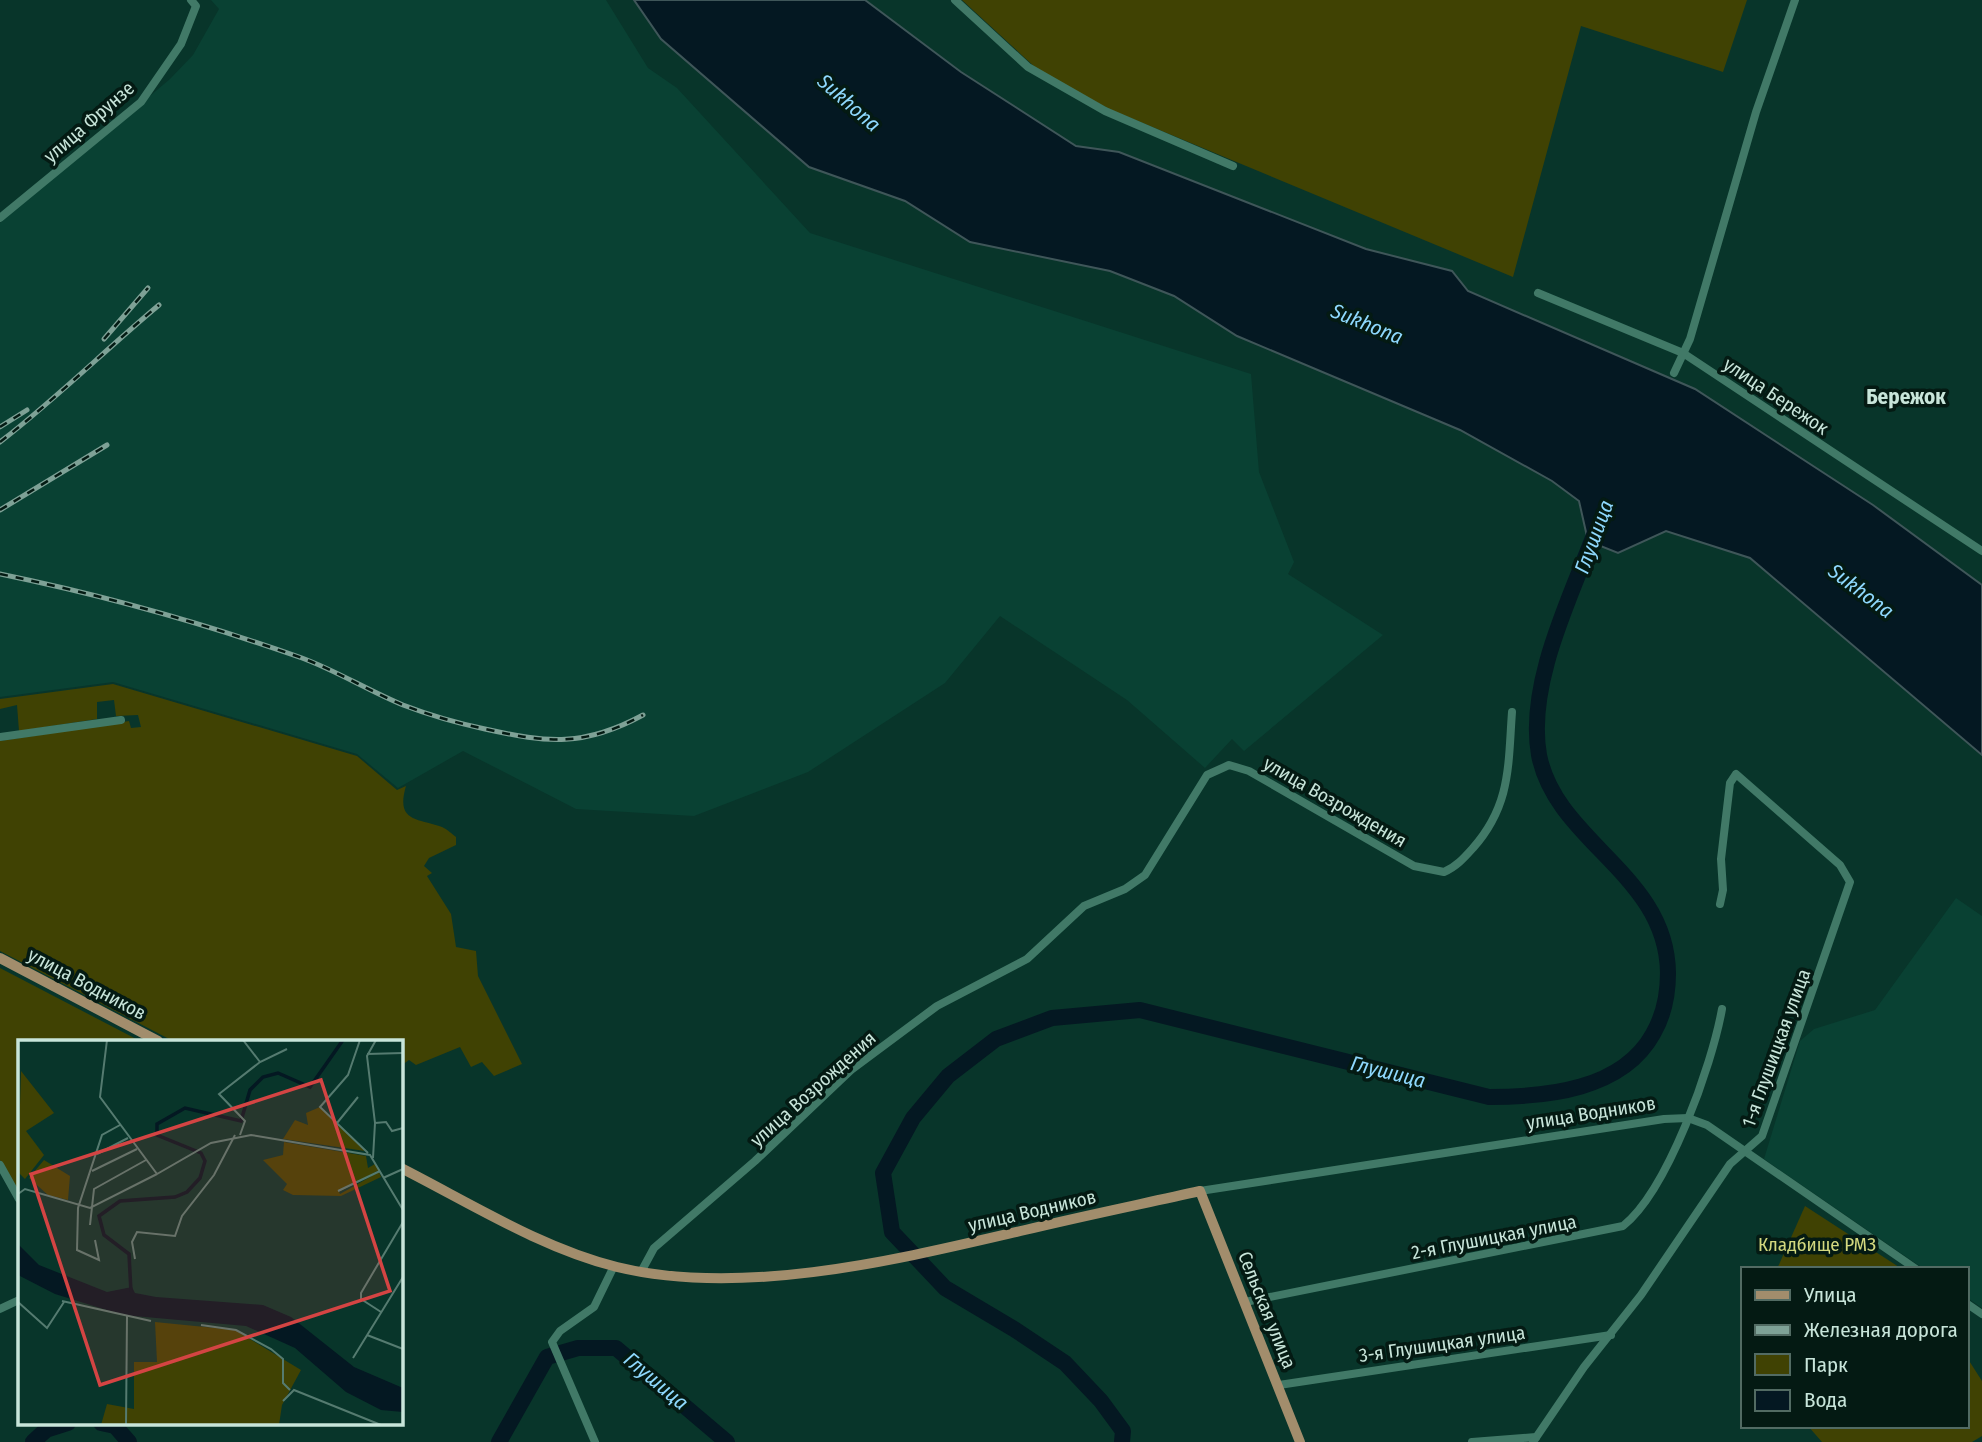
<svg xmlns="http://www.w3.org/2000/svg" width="1982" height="1442" font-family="'Fira Sans Condensed',sans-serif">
  <rect width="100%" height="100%" fill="#08352a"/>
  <g fill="#094133">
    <path d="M211,0H606L648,68L677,88L810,233L1251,374L1259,472L1294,562L1288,574L1383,635L1244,751L1232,739L1205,768L1127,700L1000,616L945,683L808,772L694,816L576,809L463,751L398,788L357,754L113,682L0,697V223L170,79L193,55L219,9Z"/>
    <path d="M1956,898L1982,916V1308L1966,1297V1269H1924L1764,1159L1800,1041L1814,1029L1875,1010Z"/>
  </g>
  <g fill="#404203">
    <path d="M962,0H1747L1723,72L1581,26L1513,277L1109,109L1038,70Z"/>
    <path d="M113,684L357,756L397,790L406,786C395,823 419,818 442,827C447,829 452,834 456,837V845L429,858L424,866L432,873L427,876L451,914L456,947L476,951L478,976L522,1064L494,1076L482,1062L471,1067L460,1047L416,1065L409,1060L402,1065L401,1041H173L0,951V741L129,721L131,728L141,727L138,715L116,716L114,700L97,702V719L19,731L17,705L0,709V699Z"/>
    <path d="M0,968L140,1041H19V1193L0,1160Z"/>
    <path d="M1805,1206L1902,1269H1777Z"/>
    <path d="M1966,1356L1982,1381V1436L1972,1442H1822L1808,1426H1966Z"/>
  </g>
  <path fill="#041822" stroke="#3f5659" stroke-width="2" d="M634,0H865L961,72L1076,146L1119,152L1366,249L1452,271L1468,291L1695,389L1873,505L1982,585V755L1750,558L1666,531L1618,553L1588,541L1579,501L1552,481L1460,430L1237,336L1174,296L1110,271L970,242L905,201L809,167L661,39Z"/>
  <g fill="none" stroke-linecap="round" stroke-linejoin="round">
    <g stroke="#041822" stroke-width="16">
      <path d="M101,1423L115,1426L129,1442"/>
      <path d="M33,1442L46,1430L68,1423"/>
      <path d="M499,1442L547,1357L578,1348H616L727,1442"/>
      <path d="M1122,1442L1123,1431L1101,1401L1065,1363L1014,1329L945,1288L892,1232L883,1173L913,1118L948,1076L996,1039L1052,1018L1140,1010L1489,1097C1546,1097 1622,1090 1653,1034C1664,1015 1668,995 1668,973C1667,874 1556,842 1539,755C1526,681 1574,591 1599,522"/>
    </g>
    <g stroke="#417967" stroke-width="8">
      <path d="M955,0L1028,67L1105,111L1233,166"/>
      <path d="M0,218L141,102L181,44L196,6L191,0"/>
      <path d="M1538,293L1683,353L1982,551"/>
      <path d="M1674,373L1690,339L1756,112L1795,0"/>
      <path d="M0,737L121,720"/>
      <path d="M0,1165L19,1199"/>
      <path d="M1200,1191L1664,1119L1688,1118L1707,1125L1916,1269"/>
      <path d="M641,1272L654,1248L755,1161L851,1070L937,1006L1027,959L1084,906L1125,889L1145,875L1207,775L1229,765L1249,771L1414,866L1444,872C1456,867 1464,858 1473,848C1511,805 1508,766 1512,712"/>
      <path d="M1245,1302L1623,1226C1668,1190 1712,1065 1722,1009"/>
      <path d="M1966,1303L1982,1314"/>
      <path d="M0,1309L19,1300"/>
      <path d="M1279,1385L1611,1335"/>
      <path d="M595,1442L552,1342L560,1331L594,1307L614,1266"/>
      <path d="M1472,1442L1536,1437"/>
      <path d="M1533,1442L1584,1367L1641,1295L1730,1164L1762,1136L1850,882L1840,865L1736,774L1730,783L1721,859L1723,890L1720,904"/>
    </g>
    <g stroke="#a28d6c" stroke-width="10">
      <path d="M0,958L158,1041"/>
      <path d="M401,1168C470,1203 541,1248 617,1267C744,1298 900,1259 1025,1230C1083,1216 1142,1204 1200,1191L1300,1442"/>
    </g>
    <defs>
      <g id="rail">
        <path d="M104,339L148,288"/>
        <path d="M0,427L27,410"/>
        <path d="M0,442C56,399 105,350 159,305"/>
        <path d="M0,510L107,445"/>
        <path d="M0,574C102,595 203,623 302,658C337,671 369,691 403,705C429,715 457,723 485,729C548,743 584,747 643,715"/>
      </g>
    </defs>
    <use href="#rail" stroke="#7ea196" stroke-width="5"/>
    <use href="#rail" stroke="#041a13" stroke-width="2.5" stroke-dasharray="8" stroke-linecap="butt"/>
  </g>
  <g text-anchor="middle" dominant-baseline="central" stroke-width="7" stroke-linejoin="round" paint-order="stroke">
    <g font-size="19" fill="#c8e5da" stroke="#041a13">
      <text transform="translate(89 122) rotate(-41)">улица Фрунзе</text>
      <text transform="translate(1776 396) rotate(34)">улица Бережок</text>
      <text transform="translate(1335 802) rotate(30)">улица Возрождения</text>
      <text transform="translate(87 984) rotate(28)">улица Водников</text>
      <text transform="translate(1776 1048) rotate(-70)">1-я Глушицкая улица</text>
      <text transform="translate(813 1089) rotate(-42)">улица Возрождения</text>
      <text transform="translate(1591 1113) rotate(-9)">улица Водников</text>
      <text transform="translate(1032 1211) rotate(-13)">улица Водников</text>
      <text transform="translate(1494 1237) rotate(-11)">2-я Глушицкая улица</text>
      <text transform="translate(1267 1310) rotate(68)">Сельская улица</text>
      <text transform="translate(1442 1344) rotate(-8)">3-я Глушицкая улица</text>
    </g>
    <g font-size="19" fill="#d3d87f" stroke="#041a13">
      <text x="1817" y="1244">Кладбище РМЗ</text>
    </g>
    <g font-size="21" font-style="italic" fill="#8ed8fd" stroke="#041a13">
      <text transform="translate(849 103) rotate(41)">Sukhona</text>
      <text transform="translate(1367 324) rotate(22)">Sukhona</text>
      <text transform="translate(1594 537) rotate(-70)">Глушица</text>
      <text transform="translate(1861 591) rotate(37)">Sukhona</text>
      <text transform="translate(1388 1072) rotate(14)">Глушица</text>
      <text transform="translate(656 1381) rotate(40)">Глушица</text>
    </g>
    <g font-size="21" font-weight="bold" fill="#c8e5da" stroke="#041a13">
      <text x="1906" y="397">Бережок</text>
    </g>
  </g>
  <g transform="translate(18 1040)">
    <rect width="385" height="385" fill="#08352a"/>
    <path d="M3,31L36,73L8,91L26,115L7,139L0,132ZM302,67L347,111L265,99L277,80L290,85L288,73ZM266,102L348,116L350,128L357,124L361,130L321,152L322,154L361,132L363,137L323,156L275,155L265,150L269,144L245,120L265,115ZM26,120L52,136L50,160L30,155L11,138ZM137,282L217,290L283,330L264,365L261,385H83L89,364L116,369V322H139Z" fill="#404203"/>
    <path d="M0,204L21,225L89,252L114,247L117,253L138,257L245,265L273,277L336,327L385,348V372L363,370L328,352L277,308L228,286L105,275L37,254L0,235Z" fill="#041822"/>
    <path fill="none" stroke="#041822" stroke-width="3.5" d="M113,252L111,214L86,195L81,176L102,161L157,157L169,152L182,138L187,121L183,113L139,95V84L167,68L223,81L232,50L245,37L260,33L292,47L325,0"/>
    <path fill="none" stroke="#557b70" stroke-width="2" d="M89,0L82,57L139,134L193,103L233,95L352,115L385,170M225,0L242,22M342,0L330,35L302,67L350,113M349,14L385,13M319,83L340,57M357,83L368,82L374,91L385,88M222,95L227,81L201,54L242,22L269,9M79,114L110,98M355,118L357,83L349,16L358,0M74,131L119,109M365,138L385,129M320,151L362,131M0,154L7,149L72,168L139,134M72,185L76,149L128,120M77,200L81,220L59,210L60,168L84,95L102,85M117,219L114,202L119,192L157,196L164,176L196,135L217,95M44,261L133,281M0,262L29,288L46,262M363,272L343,259V253L385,182M183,285L218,290L253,309L265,319V343L272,350M349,295L385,309M335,318L385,237M265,361L276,350L363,385M108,385L109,276"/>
    <path fill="#d44443" fill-opacity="0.15" stroke="#d44443" stroke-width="3.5" d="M303,40L372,251L82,345L13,134Z"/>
    <rect width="385" height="385" fill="none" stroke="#c8e5da" stroke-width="3.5"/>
  </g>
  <rect x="1741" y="1267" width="228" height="161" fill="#041a13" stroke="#526b63" stroke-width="2"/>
  <rect x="1755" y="1290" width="35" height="10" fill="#a28d6c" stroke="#526b63" stroke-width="2"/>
  <text x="1804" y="1302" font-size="21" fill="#c8e5da">Улица</text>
  <rect x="1755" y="1325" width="35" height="10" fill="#7ea196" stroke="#526b63" stroke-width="2"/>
  <text x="1804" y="1337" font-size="21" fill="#c8e5da">Железная дорога</text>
  <rect x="1755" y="1354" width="35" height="21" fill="#404203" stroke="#526b63" stroke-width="2"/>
  <text x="1804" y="1372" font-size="21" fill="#c8e5da">Парк</text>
  <rect x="1755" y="1390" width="35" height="21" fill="#041822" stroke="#526b63" stroke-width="2"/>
  <text x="1804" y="1407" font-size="21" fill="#c8e5da">Вода</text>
</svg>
